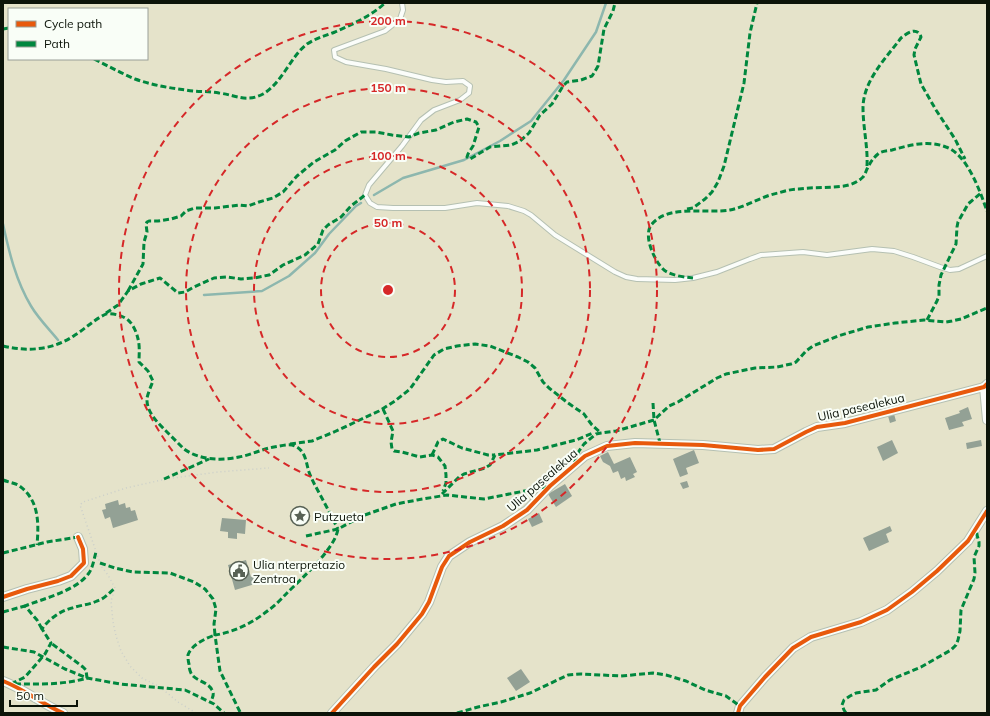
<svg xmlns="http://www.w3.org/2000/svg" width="990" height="716" font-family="Mulish,sans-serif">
  <rect width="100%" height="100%" fill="#e2f0de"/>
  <path fill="#e5e3ca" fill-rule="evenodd" d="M3,3H987V713H3ZM9,9H147V59H9Z"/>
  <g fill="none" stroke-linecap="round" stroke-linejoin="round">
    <g stroke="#8db7ae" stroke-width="2.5">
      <path d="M374,195L403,178L464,160L500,141L531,121L564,80L596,32L606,3"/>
      <path d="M3,224C9,252 16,281 31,306C38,318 49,329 58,340"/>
      <path d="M204,295L262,291L289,276L315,253L329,234L356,206L361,203"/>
    </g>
  </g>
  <g fill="#93a195">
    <path d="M968,407L972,419L962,422L964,426L949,430L945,418L960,413L959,411Z"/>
    <path d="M894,414L896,421L890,423L888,416Z"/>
    <path d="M892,440L898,453L883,461L877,447Z"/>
    <path d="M981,440L982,446L967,449L966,443Z"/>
    <path d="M694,450L699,463L686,468L688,474L680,477L673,459Z"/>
    <path d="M608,452L614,464L630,457L637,472L633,474L635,477L626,481L625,477L621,479L618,471L613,473L610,466L603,462L600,456Z"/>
    <path d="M687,481L689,487L683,489L680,483Z"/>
    <path d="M565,484L572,496L556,507L548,494Z"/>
    <path d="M118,500L119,505L125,503L126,508L130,507L131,511L135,510L138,520L113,528L110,517L105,519L102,510L106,509L105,504Z"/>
    <path d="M539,513L543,522L532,527L528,519Z"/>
    <path d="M222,518L246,520L245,534L237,533V539L228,538V532L220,531Z"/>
    <path d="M890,526L892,531L886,534L889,542L869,551L863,538Z"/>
    <path d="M246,560L251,577L253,576L255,584L235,590L228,565Z"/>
    <path d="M521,669L530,682L516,691L507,678Z"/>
  </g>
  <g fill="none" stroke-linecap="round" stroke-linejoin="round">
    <defs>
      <path id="lane" d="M402,3L403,10L400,19L385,31L334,50L335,57L346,62L386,69L432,80L446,82L463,81L470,86L469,93L460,100L434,110L421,120L402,146L369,185L365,195L370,203L377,207L393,208H445L477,203L508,206L524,211L531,215L555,235L615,272L626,277L637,279L675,280L693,278L717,272L750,259L761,255L803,252L827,255L872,249L894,251L913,257L940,267L950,270L959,269L987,256"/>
      <g id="street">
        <path d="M984,387L987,420"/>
        <path d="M3,597L27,589L58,581L71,576L84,563L83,549L78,537"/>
        <path d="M3,681C24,689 42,704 63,713"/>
        <path d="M332,713L374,667L397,644L422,614L429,602L442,567L449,556L470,542L503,526L527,510L550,486L585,456L607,446L635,443L703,445L758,450L774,449L806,432L817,427L845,423L984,387L987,384"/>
        <path d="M738,713L740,706L765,677L793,648L811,637L861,622L887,610L912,592L937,571L968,541L987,511"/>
      </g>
    </defs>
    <use href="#lane" stroke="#b5c0b2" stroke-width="6"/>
    <use href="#street" stroke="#b5c0b2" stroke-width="10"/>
    <g stroke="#cbcfca" stroke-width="1.5" stroke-dasharray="1 3" stroke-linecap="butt">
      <path d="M240,712V713"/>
      <path d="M196,713L178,702L160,687L142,678L130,666L121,651L116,636L113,622L111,601L115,588L108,575L101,566L80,505L83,502L126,488L166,479L218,472L269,468"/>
    </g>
    <use href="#lane" stroke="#fbfdfa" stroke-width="4"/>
    <use href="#street" stroke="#fbfdfa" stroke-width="8"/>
    <g stroke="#00873e" stroke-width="3" stroke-dasharray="6 3" stroke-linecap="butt">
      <path d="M3,29L9,28"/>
      <path d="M94,59C108,66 121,73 135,79C152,85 169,88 186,90C197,92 208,91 219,93C236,95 246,103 263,94C282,83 291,56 307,44C316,38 325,36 335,32C353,24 371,16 385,3"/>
      <path d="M867,166C868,147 863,127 863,108C863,81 886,58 901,38C907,33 917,26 921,37L915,49L914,55L921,84L936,110L955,139L965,159"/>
      <path d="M687,209L693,208L705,199L712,192L718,182L724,166L744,83L750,33L757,3"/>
      <path d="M693,278C684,277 672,276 664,270C655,262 642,235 652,224C669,204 706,214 730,210C746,207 762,196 778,193C785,191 792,189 799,189C814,187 829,188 844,186C851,185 858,182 863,177C865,175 866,171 867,169C870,163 873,158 878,154C881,151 887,151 892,150C910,145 928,140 946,147C967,154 980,191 987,211"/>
      <path d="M128,291L143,264L144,242L147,232L146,224L147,222L149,221H158L171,219L181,216L186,211L195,208H215L239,205L248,206L259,202L273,198L283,192L297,176L314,162L335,150L345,141L361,132H376L392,135L409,137L419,133L436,130L454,122L467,119L476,122L479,127L473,146L468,154L467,157L470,159L490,147L511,145L520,141L529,133L540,115L552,104L563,86L567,82L581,80L592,76L594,73L598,66L604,29L613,11L615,3"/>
      <path d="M106,313L118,305L128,291L141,284L160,278L178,293L185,292L194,287L214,278L227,277L241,279L254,278L269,275L283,265L305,255L318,244L323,230L328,225L341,217L351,206L365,195"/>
      <path d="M927,320L937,301L939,296V285L941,275L956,244L957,227L958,222L968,204L981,193"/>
      <path d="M3,346C28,352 54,350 75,335C86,328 95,319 106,314C114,313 125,316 130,322C134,326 137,334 138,339C140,346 139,355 139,362L148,371L153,381C151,386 148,393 147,398C146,412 158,423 166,431C172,437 178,443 184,449C199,460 221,461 239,457C251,455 262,449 274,447C281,446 289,443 295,446C306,451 306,463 309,472C313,483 319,492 324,502C329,511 333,520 338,529"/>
      <path d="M653,403L654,420L660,443"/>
      <path d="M383,409L393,431L391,442L392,449L394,451L402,452L420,457L432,455L438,457L445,466L446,475V483L443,491"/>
      <path d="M290,444L312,441L334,432L379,411L395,401L410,389L434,355L444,349L457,346L475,344L490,346L518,357L528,362L535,368L543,382L549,388L568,403L584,414L589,421L592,425L601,433"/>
      <path d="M432,455L438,442L443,439L462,448L488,455H495"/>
      <path d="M574,462L579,451L584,444L596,434L601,433L616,431L654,420L669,406L678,402L717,378L726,374L755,368L777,367L791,364L796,362L806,351L813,346L838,336L868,327L895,323L924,320L946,322L952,321L961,319L987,308"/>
      <path d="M164,479L209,459"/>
      <path d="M3,480C8,482 14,483 18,485C39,499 39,522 37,545"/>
      <path d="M442,494L459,477L464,474L485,468L490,465L495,455L537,450L576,440L593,433"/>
      <path d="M306,536L338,529L362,516L396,504L417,500L447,495L484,499L550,486"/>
      <path d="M3,553L47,542L78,537"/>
      <path d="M100,563L115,568L133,572L170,573L194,582L205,589L213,599L216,609L214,624L215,635C206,638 191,645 188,655C188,658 188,661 189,664C189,668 190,673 193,676C198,681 209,683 212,690C215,694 212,698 211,702"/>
      <path d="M3,612L25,606"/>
      <path d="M42,629L37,620L25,606C45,598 76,591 89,573C93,567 94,559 96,552"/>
      <path d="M3,647L34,652L65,669L87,678L120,684L185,690L214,704L224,713"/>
      <path d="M11,684L25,677L45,654L51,643L42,629C49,619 60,611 72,608C80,605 89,605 97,601C104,599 109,593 115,588"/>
      <path d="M15,684C39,684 64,685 87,678L86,670L83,667L51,643"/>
      <path d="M240,712L220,671L215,635C235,632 254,622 270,609C276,605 282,598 287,593C302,578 335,549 338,529"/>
      <path d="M457,713L478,707L501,702L530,693L568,675L581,674L621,676L653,673L666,675L686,681L705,690L726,696L740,706"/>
      <path d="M846,713L844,710L842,705L844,700L850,696L856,693L876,690L890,680L921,667L951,650L956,645L958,640L960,631L961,610L974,579L975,573L974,557L979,546V542L977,535L976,529"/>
    </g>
    <defs>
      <g id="cycleway">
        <path d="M3,597L27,589L58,581L71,576L84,563L83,549L78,537"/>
        <path d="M3,681C24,689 42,704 63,713"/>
        <path d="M332,713L374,667L397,644L422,614L429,602L442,567L449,556L470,542L503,526L527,510L550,486L585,456L607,446L635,443L703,445L758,450L774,449L806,432L817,427L845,423L984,387L987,384"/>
        <path d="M738,713L740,706L765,677L793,648L811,637L861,622L887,610L912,592L937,571L968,541L987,511"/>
      </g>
    </defs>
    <use href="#cycleway" stroke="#f9fef7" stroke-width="6"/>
    <use href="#cycleway" stroke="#e8590c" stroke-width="4"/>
  </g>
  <g fill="none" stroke="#d62828" stroke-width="2" stroke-dasharray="7 5">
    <circle cx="388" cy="290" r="67"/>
    <circle cx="388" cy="290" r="134"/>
    <circle cx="388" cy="290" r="202"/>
    <circle cx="388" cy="290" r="269"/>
  </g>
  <defs>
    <symbol id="sight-ring" viewBox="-11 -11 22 22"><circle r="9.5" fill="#f9fef7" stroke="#576154" stroke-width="1.5"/><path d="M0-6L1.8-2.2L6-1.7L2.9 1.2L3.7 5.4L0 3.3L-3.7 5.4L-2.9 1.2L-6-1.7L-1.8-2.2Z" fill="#576154"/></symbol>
    <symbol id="civic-ring" viewBox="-11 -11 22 22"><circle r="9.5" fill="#f9fef7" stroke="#576154" stroke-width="1.5"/><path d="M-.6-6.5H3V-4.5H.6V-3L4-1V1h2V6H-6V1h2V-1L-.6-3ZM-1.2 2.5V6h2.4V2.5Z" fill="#576154"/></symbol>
  </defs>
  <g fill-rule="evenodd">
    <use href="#sight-ring" x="289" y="505" width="22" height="22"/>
    <use href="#civic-ring" x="228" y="560" width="22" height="22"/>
  </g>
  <g text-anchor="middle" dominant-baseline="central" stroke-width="4" stroke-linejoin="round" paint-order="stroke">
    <g font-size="12" fill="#0c1409" stroke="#f9fef7">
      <text transform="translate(861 407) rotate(-13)">Ulia pasealekua</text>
      <text transform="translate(542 480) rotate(-41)">Ulia pasealekua</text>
    </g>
    <g font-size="12" fill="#0c1409" stroke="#f9fef7" text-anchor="start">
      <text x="314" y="516">Putzueta</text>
      <text x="253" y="564">Ulia nterpretazio<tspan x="253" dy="14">Zentroa</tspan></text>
    </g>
  </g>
  <circle cx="388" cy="290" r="6" fill="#d62828" stroke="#f9fef7" stroke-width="2"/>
  <g font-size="12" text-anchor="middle" font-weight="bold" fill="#d62828" stroke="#f9fef7" stroke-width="4" stroke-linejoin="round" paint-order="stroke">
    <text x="388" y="25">200 m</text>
    <text x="388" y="92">150 m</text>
    <text x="388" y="160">100 m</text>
    <text x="388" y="227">50 m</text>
  </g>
  <rect width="990" height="716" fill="none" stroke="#0c1409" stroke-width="8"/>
  <rect x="8" y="8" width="140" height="52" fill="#f9fef7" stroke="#9aa098"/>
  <rect x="16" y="21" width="20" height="6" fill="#e8590c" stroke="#9aa098"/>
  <text x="44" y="28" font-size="12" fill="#0c1409">Cycle path</text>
  <rect x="16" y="41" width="20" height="6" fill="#00873e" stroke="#9aa098"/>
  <text x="44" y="48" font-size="12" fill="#0c1409">Path</text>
  <path d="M10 700v6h67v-6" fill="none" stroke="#0c1409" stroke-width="2"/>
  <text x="16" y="700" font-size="12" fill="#0c1409" stroke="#f9fef7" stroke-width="3" paint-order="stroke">50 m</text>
</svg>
